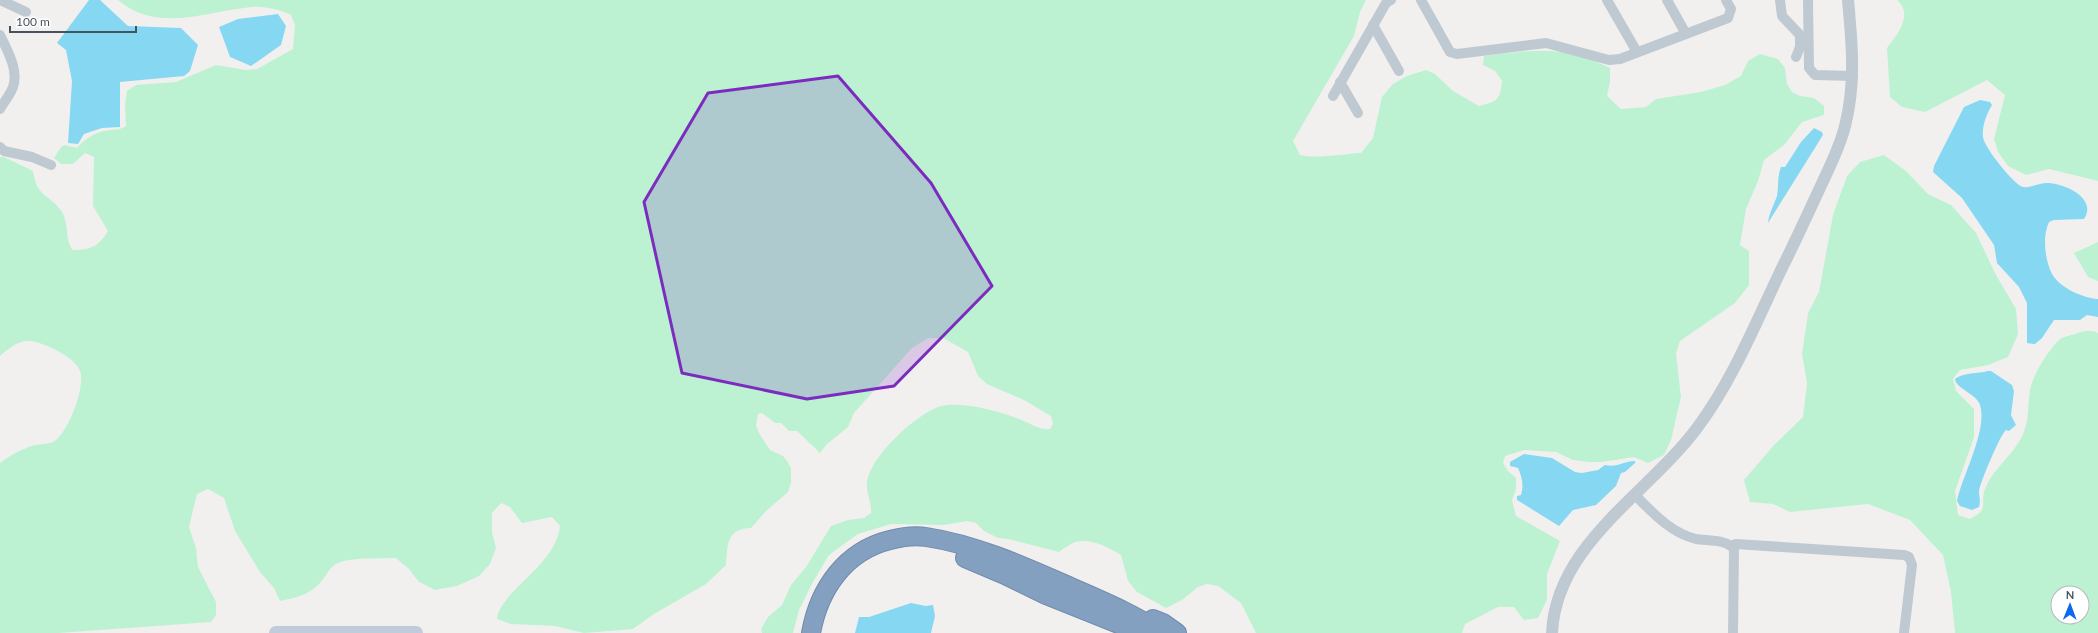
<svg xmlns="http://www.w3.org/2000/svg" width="2098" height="633" font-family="Lato,sans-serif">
  <rect width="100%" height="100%" fill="#f2f0ef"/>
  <g fill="#bcf2d2" fill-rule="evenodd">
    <path d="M118,0H1366L1360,12L1354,36L1293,141L1300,155C1315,159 1344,154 1361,153L1373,138L1382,97L1393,84L1407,76L1426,70L1435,74L1453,91L1479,106C1498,101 1500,100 1502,81L1495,71L1483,65L1484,56C1534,50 1562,44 1610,68V82L1607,96L1621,109L1646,107L1656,99L1701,92L1725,85L1741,76L1748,61L1760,54L1778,59L1785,68L1787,84L1792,92L1800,96L1814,98L1824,106V115L1802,122L1784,145L1764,160L1758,181L1746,209L1740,245L1749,251V285L1735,303L1680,341L1676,353L1681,397L1671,440L1664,455L1648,463L1634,457L1602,462H1588L1573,460L1556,452L1524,450L1505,456L1503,463L1508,471L1516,478V489L1512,500L1516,516L1560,541L1547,574V600L1538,618L1524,620L1514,607H1498L1465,624L1462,633H1256L1241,603L1218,586L1207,584L1198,587L1182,600L1166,608L1137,592L1128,581L1121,555C1108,547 1091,538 1075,542C1070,544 1063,549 1059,552L1008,539L998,538L984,531L976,523L967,521L944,525L891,524L858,534L829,555L813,582L799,610L793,633H762L761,629L768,617L782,605L791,585L806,567L831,526L848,520L864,518L871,513C872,500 864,491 868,477C876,452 913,417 938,407C948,403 967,405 977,407C993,410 1010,415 1024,421C1033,425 1040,430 1050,429L1053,424L1051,416L1024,400L987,384L978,376L968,352L943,338H928L912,348L854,413L848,427L826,445L820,453L797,431H789L781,423H775L762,413L758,414L756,425L759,433L770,450L783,456L787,461L791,468V483L788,492L765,512L751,528C725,529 728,546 726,565L706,584L654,614L633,629L584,633L555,626L511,624L497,619C499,592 556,566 560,526L552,517L522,523L510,507L501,503L492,513V532L496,548L490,564L479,576L457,586L435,590L419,582L409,569L396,558C379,559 357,557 340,562C329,566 327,576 319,584C308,595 295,598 280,601L274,588L260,572L235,531L224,498L208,489L197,494L189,527L196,548L198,567L216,602V615L211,622L59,633H0V463C11,455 21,449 35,445C40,444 48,444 53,442C68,434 86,386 80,371C75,357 41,340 26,341C16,342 7,350 0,356V157H4L33,171C37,198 49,193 62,212C69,223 65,241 73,250C91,250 99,246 108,231L93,206L94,157L85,153L73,164H61L54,158L61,147L65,145L77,148C84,140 93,133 104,131C113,129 119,131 126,126L125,105L127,91L136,85L176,82L216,65L246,70L257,69L293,49L295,25L291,15C280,10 265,6 252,7C207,11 158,34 118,0Z"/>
    <path d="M1897,0H2098V181L2049,169L2026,175L2008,166L1998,152L1994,139L2005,95L1987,80L1925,112L1902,107L1890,97L1887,48C1897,35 1914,15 1897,0Z"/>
    <path d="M1884,155L1906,171L1928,194L1951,205L1976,233L1996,275L2016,309L2018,334L2008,357L1988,365L1960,370L1953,379L1956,391L1974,409V437L1955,491L1958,515L1970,519C1991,508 1979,505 1985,489C1993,468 2014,455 2023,434C2031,417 2026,396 2033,380C2038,367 2050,348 2060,339C2064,337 2070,335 2075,334C2082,331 2091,329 2098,333V633H1955L1951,592L1943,555L1910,520L1868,504L1790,512L1773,504L1750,502L1744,480L1774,445L1803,417L1807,383L1802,354L1808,313L1819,292L1833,215L1847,176L1860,162ZM2058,593H2082V617H2058Z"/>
    <path d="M2098,242V281L2088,277L2074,253Z"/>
  </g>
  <g fill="#86d8f2">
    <path d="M89,0H100L128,26L181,28L198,45L190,71L184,76L120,82V127L102,128L84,134L78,144L68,143L72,81L66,50L57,43Z"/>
    <path d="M278,14L286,26L281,45L251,66L230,57L219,27L238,19Z"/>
    <path d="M1980,100L1990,102L1992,105C1986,115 1982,126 1983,137C1984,147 2014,185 2023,187C2030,188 2040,183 2047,183C2064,183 2098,198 2084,219L2054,220L2049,222C2042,237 2045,260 2052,274C2060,288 2083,298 2098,299V317L2087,315L2080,320H2054L2042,338L2035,344L2027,343V303L2019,287L1997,263L1994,245L1962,198L1933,172L1934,166L1964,107Z"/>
    <path d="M1814,128L1822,132L1823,135L1768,223C1769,213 1774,205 1777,196C1779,186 1777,177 1781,167H1785L1801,142Z"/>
    <path d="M1988,371H1991L2012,385L2014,391L2011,415L2016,425L2009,431L2006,430C2000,435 1980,483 1979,491C1979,497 1981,501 1979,507L1972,510L1960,506L1957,501C1962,476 1988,430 1980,405C1976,393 1956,389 1955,379C1964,372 1977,374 1988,371Z"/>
    <path d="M1524,454L1552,458L1575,472L1582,473L1598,470L1605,465C1617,468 1624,461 1635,461V463L1625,472L1621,473L1616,486L1596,505L1573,510L1559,526L1517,500V496L1521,495C1524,485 1522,477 1518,468L1510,466V462Z"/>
    <path d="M911,603L926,606L933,605L935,616L931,633H855L859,617H869Z"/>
  </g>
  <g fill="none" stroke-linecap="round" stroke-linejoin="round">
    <defs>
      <g id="motorway">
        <path d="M965,558L1005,575L1046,595L1141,633"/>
        <path d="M1153,619L1163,623L1177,633"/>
        <path d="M811,633C819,589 845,551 890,540C902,537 914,535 926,537C973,544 1021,565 1064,584C1093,597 1136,614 1161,633"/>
      </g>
    </defs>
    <use href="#motorway" stroke="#708bad" stroke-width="20"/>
    <g stroke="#bfc9d2" stroke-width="10">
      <path d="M0,0L26,12"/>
      <path d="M1421,0L1450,52L1457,54L1546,43L1609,60L1620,59L1728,18L1731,9L1726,0"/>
      <path d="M1607,0L1637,52"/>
      <path d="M1667,0L1686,34"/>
      <path d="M1780,0L1782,16L1800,35V47L1796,57"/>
      <path d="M1808,0L1809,68L1815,75L1853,76"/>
      <path d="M1373,25L1399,71"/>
      <path d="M0,35C7,50 19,70 13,87C10,95 4,102 0,109"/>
      <path d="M1340,82L1358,113"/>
      <path d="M1333,96L1386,3L1391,0"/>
      <path d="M0,147L4,151L32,157L51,165"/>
      <path d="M1636,496C1653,513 1671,533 1696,539C1708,541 1726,539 1734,549L1733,633"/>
      <path d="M1731,546L1736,544L1904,555L1909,557L1912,565L1904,633"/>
    </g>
    <path stroke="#bfc9d2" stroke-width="12" d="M1552,633C1556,544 1648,494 1697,428C1733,380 1756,322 1782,268C1797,238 1811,207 1825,177C1833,160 1841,143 1845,126C1856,84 1852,43 1848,0"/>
    <path stroke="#c1ccda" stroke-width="14" d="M276,633H416"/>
    <use href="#motorway" stroke="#84a0c1" stroke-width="18"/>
  </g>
  <path fill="#7b2cbf" fill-opacity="0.2" stroke="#7b2cbf" stroke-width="3" stroke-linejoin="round" d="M838,76L931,183L992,286L894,386L807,399L682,373L644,202L708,93Z"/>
  <g transform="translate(2070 605) rotate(1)"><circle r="19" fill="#ffffff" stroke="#b5babf"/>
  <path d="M0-3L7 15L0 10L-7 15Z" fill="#0e68ee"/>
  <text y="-6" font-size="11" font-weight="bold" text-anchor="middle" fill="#46525e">N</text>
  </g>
  <path d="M10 26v6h126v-6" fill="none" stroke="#46525e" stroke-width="2"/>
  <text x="16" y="26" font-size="12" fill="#46525e" stroke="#ffffff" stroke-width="3" paint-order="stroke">100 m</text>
</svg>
